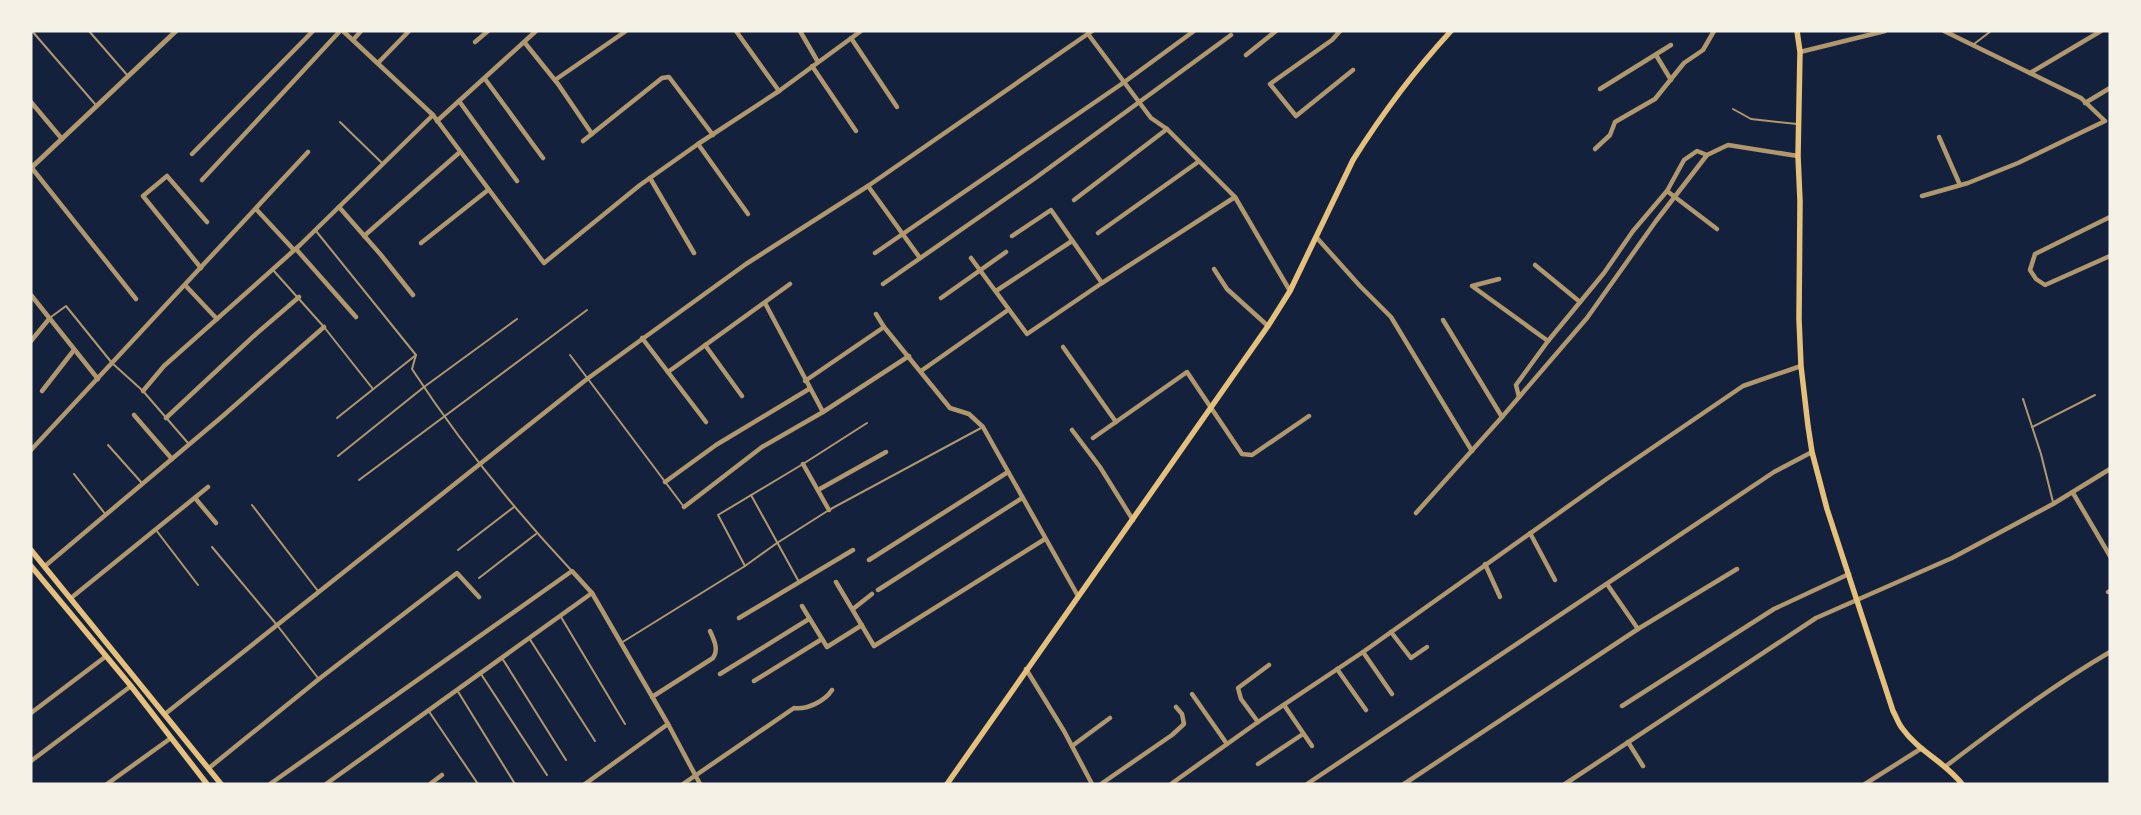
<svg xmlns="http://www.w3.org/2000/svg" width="2141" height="815" font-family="'Nunito Sans',sans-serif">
  <rect width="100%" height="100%" fill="#14213d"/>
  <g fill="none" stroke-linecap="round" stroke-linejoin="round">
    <g stroke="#b1986c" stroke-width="2">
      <path d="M32,31L95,104"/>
      <path d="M89,31L128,76"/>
      <path d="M1974,44L1991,31"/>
      <path d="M1733,109L1751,119L1797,124"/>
      <path d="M340,122L383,164"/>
      <path d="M316,231L416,355L412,369C459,441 512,507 571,570"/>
      <path d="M273,270L324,327L373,389"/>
      <path d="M51,317L66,306L112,363L143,391L188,443"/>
      <path d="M570,355L684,507"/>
      <path d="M2023,399L2041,454L2053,502"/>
      <path d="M337,418L416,355"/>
      <path d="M2032,427L2095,395"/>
      <path d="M108,445L141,482"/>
      <path d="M338,456L424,387L517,319"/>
      <path d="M74,474L106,515"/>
      <path d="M359,480L587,310"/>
      <path d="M751,495L799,582"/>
      <path d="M252,505L318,591"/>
      <path d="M156,530L198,585"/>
      <path d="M212,547L277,625L318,678"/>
      <path d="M458,550L514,507"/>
      <path d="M745,566L718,515L803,464L867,423"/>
      <path d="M479,578L536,534"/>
      <path d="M561,617L625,724"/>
      <path d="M529,638L595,741"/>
      <path d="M621,643L745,566L777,543L829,510L981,428"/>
      <path d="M502,658L566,760"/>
      <path d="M481,674L547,775"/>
      <path d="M457,690L515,784"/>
      <path d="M428,710L478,784"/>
    </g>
    <g stroke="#b1986c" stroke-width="4.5">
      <path d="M343,31L433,115L544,263L640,185L698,144L779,91L861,31"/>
      <path d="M736,31L779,91"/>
      <path d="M800,31L818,62"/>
      <path d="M1340,31L1332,40L1270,84L1296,116L1353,70"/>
      <path d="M1088,34L1151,118L1167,129L1235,197"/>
      <path d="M851,38L897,107"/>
      <path d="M353,40L361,31"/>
      <path d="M475,42L488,31"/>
      <path d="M525,43L558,84L592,134"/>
      <path d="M1800,52L1885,31"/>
      <path d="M1246,55L1276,31"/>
      <path d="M1656,55L1671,80"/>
      <path d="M378,63L409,31"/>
      <path d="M812,66L856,131"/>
      <path d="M2030,73L2101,31"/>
      <path d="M485,79L543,158"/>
      <path d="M555,80L626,31"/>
      <path d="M1600,89L1671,45"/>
      <path d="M459,101L517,181"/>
      <path d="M31,102L62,139"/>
      <path d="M2085,103L2110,88"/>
      <path d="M437,121L536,31"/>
      <path d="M1939,137L1960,185"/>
      <path d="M583,141L662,78L669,77L713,135"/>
      <path d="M698,144L748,214"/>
      <path d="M1595,149L1610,135L1615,122L1655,99L1684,63L1703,50L1714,31"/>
      <path d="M192,154L313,31"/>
      <path d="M31,167L136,299"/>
      <path d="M650,178L694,253"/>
      <path d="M202,180L340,31"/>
      <path d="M868,186L920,258"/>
      <path d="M1667,191L1717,229"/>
      <path d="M1922,196L1968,183L2018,163L2105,121L2081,98L1944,31"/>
      <path d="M1074,200L1167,129"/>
      <path d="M339,207L381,255L413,295"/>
      <path d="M256,209L294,250"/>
      <path d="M2110,217L2035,254L2030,270L2036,279L2045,285L2110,256"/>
      <path d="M1098,233L1198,162"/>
      <path d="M364,236L460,152"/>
      <path d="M1012,236L1051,210L1102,283"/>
      <path d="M1317,238L1360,286L1391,317L1472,451"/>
      <path d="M421,243L488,190"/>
      <path d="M296,249L356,317"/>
      <path d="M875,253L1123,83L1194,31"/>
      <path d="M971,258L1027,334L1102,283L1235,197L1290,291"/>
      <path d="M1535,265L1580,302"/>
      <path d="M201,268L143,196L167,176L207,222"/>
      <path d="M1214,269L1227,289L1268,326"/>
      <path d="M1499,279L1472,286L1548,341"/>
      <path d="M883,284L1034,179L1231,35"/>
      <path d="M185,285L217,319"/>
      <path d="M996,291L1072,241"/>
      <path d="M31,295L98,379"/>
      <path d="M941,298L1006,252"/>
      <path d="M765,303L823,412"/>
      <path d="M876,314L884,327L950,408L969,414L983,427L1078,596"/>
      <path d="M1443,320L1502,417"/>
      <path d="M642,338L706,422"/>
      <path d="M31,341L49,319"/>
      <path d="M705,345L742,396"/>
      <path d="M1063,347L1116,422"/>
      <path d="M921,371L1008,310"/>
      <path d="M668,372L790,284"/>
      <path d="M805,381L884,327"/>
      <path d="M42,391L74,350"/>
      <path d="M143,391L164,366L300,245L433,115"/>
      <path d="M1519,397L1516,385L1548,341L1604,273L1633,231L1667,191L1684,160L1697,151L1707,155"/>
      <path d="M134,415L172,459"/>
      <path d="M166,418L256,334L299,297"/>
      <path d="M1072,430L1100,467L1133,520"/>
      <path d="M1093,438L1187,372L1242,454L1252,455L1309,416"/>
      <path d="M31,450L308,152"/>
      <path d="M803,464L829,510"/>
      <path d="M665,482L716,445L809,389"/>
      <path d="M818,490L886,452"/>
      <path d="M2073,493L2110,556"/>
      <path d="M195,498L216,523"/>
      <path d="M684,507L762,447L823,412L909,356"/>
      <path d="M1416,513L1502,417L1587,318L1656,221L1707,155L1728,145L1798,156"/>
      <path d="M1530,533L1555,580"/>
      <path d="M869,560L1008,472"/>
      <path d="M1485,564L1500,597"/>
      <path d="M45,566L224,415L324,327"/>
      <path d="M836,582L874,646L1045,539"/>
      <path d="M1607,584L1638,629"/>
      <path d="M878,590L1022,498"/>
      <path d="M2108,592L2110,591"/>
      <path d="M71,598L208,487"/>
      <path d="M802,606L827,647L862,625"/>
      <path d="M853,609L872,594"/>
      <path d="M739,618L853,550"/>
      <path d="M1391,632L1411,658L1427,647"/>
      <path d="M1363,652L1392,694"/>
      <path d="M1026,669L1064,731L1092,784"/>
      <path d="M1337,669L1366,710"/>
      <path d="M720,674L809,619"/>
      <path d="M754,681L822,639"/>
      <path d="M1192,694L1227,744"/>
      <path d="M652,697L713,658C719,649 714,640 710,631"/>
      <path d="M1284,705L1312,746"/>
      <path d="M1622,706L1774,609L1849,574"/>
      <path d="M31,713L105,657"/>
      <path d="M165,714L587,379L746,264L868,186L1092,31"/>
      <path d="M1258,722L1241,699L1238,688L1269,665"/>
      <path d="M1628,742L1643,766"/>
      <path d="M1072,746L1110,718"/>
      <path d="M31,761L131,686"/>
      <path d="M1258,764L1303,734"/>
      <path d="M1946,766C1999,726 2052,686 2110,652"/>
      <path d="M209,768L319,679L457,573L479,597"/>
      <path d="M107,784L171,738"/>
      <path d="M270,784L572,571L592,593L668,724L700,784"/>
      <path d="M326,784L592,593"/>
      <path d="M430,784L442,775"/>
      <path d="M585,784L668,724"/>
      <path d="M683,784L794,708C807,710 825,701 832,690"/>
      <path d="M1101,784L1172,735L1184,724L1182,714L1176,707"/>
      <path d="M1171,784L1258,722L1363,652L1608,478L1743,386L1801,366"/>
      <path d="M1307,784L1774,472L1812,452"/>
      <path d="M1404,784L1638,629L1737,569"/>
      <path d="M1565,784L1816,618L1952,558L2053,504L2110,469"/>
      <path d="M1865,784L1922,748"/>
    </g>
    <path stroke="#b1986c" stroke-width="5" d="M31,168L176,31"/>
    <g stroke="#e5c07b" stroke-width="5.5">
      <path d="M1797,31L1800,52L1798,156L1800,201L1799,319L1801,366L1808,426L1812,452L1827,509L1893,711C1896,716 1898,723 1902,728C1918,751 1945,762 1962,784"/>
      <path d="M31,550L221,784"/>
      <path d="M31,566L131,686L207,784"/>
      <path d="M947,784L1268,326L1290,291L1353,160C1382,114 1414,71 1451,31"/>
    </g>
  </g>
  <rect width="2141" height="815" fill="none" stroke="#f6f1e7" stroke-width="65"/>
</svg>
